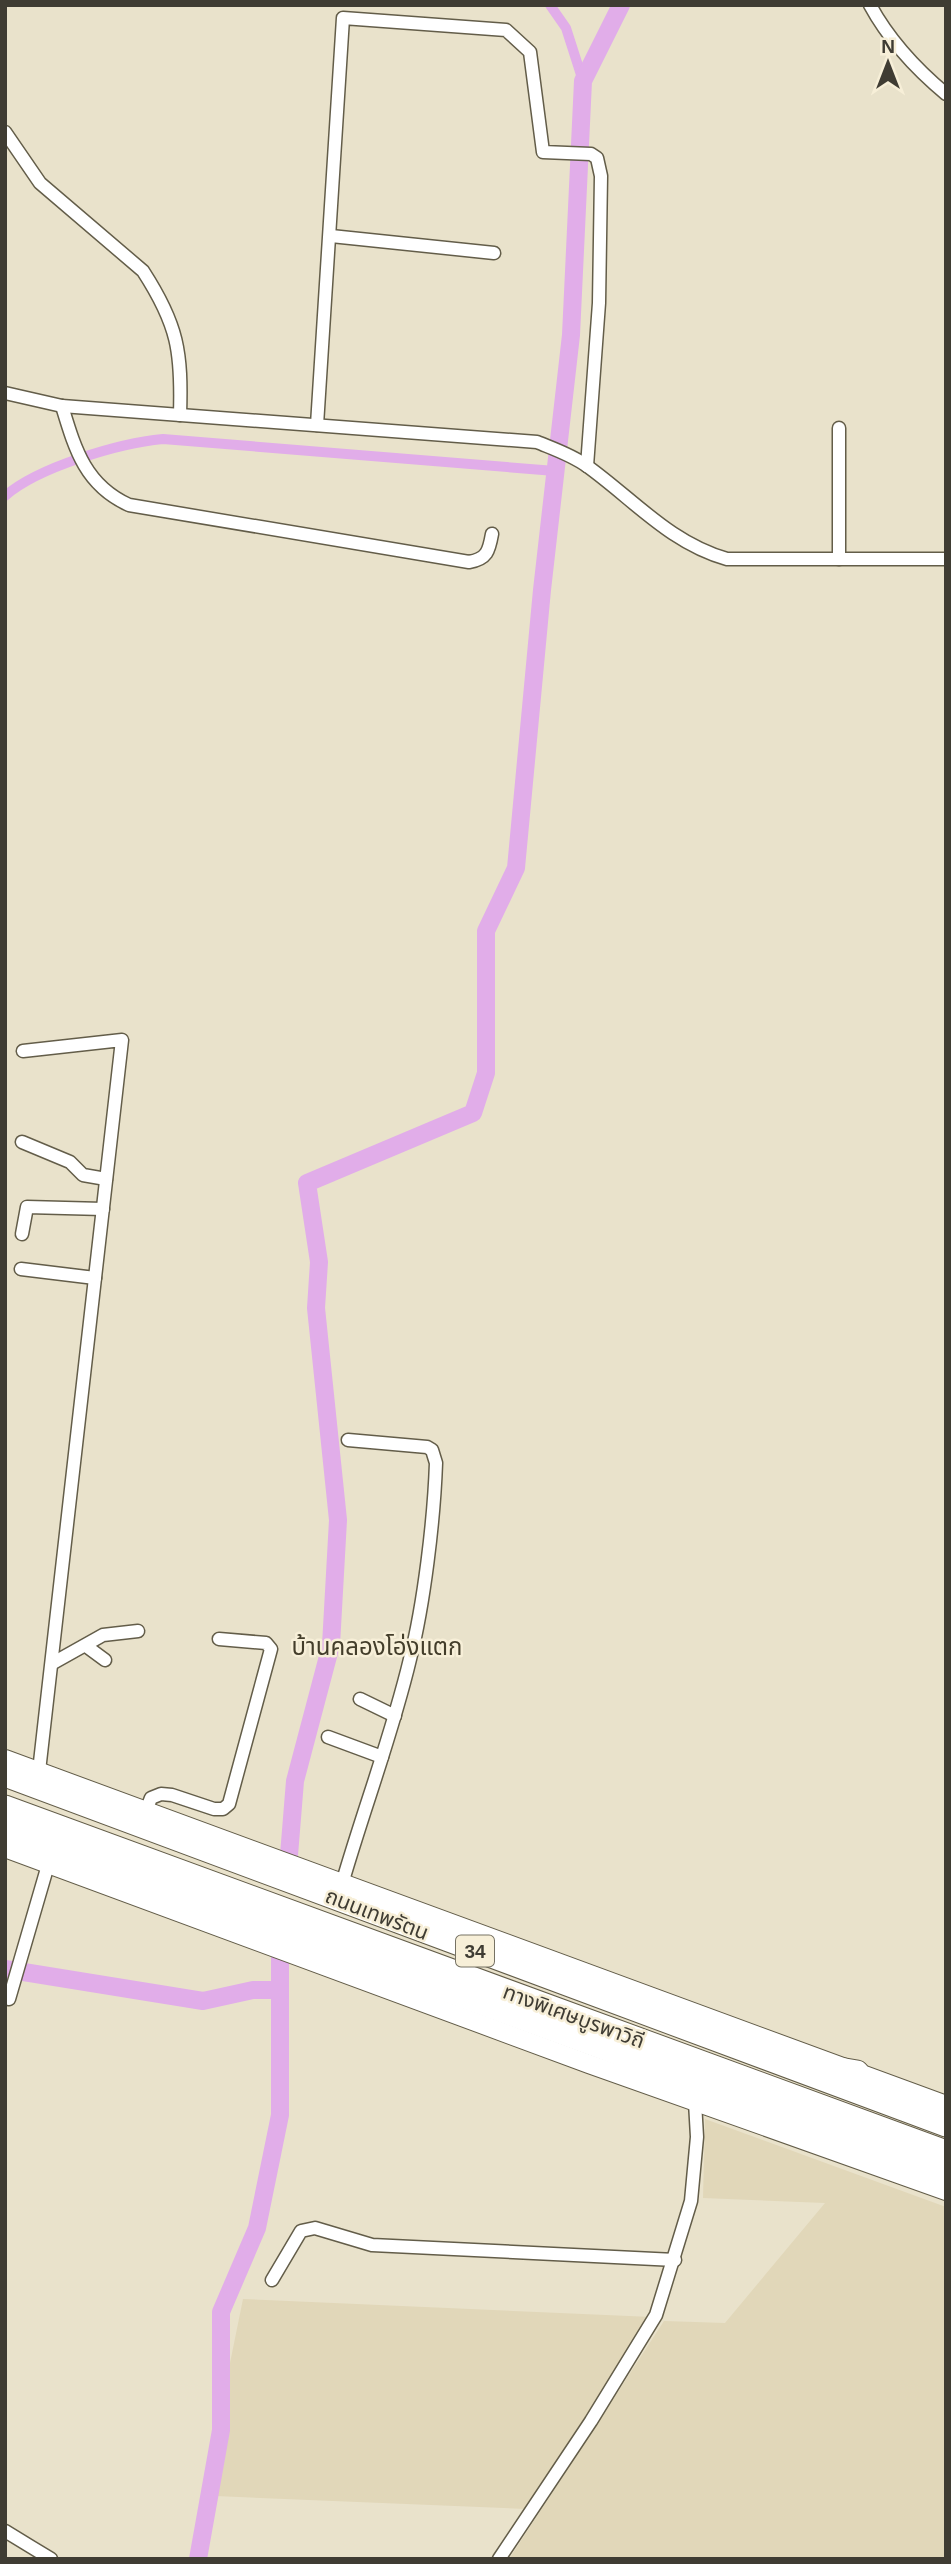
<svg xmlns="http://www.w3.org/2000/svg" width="951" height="2564" font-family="Helvetica,'Noto Sans Thai',sans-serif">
  <rect width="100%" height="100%" fill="#e9e2cb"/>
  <g fill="#e1d7b9">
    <path d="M705,2119L946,2207V2559H509L664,2321L725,2323L825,2203L703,2198Z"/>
    <path d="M243,2299L652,2317L526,2509L215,2496L224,2462L230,2363Z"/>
  </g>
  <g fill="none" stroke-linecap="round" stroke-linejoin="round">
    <g stroke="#e1ade9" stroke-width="10">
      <path d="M550,5L566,28L583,81"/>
      <path d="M5,496C38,467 120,443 163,439L555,471"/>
    </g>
    <g stroke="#e1ade9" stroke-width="18">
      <path d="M289,1855L295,1781L331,1645L338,1520L316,1308L319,1262L307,1183L473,1113L486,1073V931L516,868L542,590L571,335L583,81L621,5"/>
      <path d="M5,1969L203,2001L253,1990H279"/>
      <path d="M198,2559L221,2430V2312L257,2228L280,2115V1958"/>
    </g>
    <defs>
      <g id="street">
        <path d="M870,5C889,40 916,69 946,94"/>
        <path d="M5,132L40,183L143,271C178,325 182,352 180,415"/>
        <path d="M331,236L494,253"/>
        <path d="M5,393L62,406L537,442C554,449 572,455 587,466C633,499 670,543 727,559H946"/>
        <path d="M62,406C75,449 85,485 129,505L469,562C487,559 489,551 492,534"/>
        <path d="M317,425L343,18L506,30L530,52L543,152L591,154L597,158L601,176L599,303L587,466"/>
        <path d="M839,428V559"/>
        <path d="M23,1051L122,1040L39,1771"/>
        <path d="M22,1142L70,1162L83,1175L106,1179"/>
        <path d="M22,1234L27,1207L103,1209"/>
        <path d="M21,1269L95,1278"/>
        <path d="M86,1646L105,1660"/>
        <path d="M53,1663L103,1635L138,1631"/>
        <path d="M360,1699L395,1716"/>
        <path d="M328,1737L382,1757"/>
        <path d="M146,1811L151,1798L161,1794L172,1795L214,1809H223L229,1804L271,1649L266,1643L219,1639"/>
        <path d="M342,1884C364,1808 392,1735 410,1659C424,1604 434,1520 436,1463L432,1450L427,1447L348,1440"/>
        <path d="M9,1999L48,1865"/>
        <path d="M272,2280L301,2231L315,2228L372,2245L675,2260"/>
        <path d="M5,2531L51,2559"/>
        <path d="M499,2559L591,2421L656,2315L691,2201L697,2137L695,2102"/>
      </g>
      <g id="secondary">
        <path d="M5,1759L946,2105"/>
        <path d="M5,1848L589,2064L946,2191"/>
      </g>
      <g id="highway">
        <path d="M5,1775L946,2125"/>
        <path d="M5,1807L946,2152"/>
        <path d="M5,1828L946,2174"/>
        <path d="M804,2063L857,2072"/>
      </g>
    </defs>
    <use href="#street" stroke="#635d49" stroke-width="15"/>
    <use href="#secondary" stroke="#635d49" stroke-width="20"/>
    <use href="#highway" stroke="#635d49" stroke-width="25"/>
    <use href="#street" stroke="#fff" stroke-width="12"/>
    <use href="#secondary" stroke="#fff" stroke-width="18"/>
    <use href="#highway" stroke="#fff" stroke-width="23"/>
  </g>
  <g text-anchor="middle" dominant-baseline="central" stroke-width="5" stroke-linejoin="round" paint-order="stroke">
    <rect fill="#f7efd8" stroke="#767264" stroke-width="2" x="456" y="1935.5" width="38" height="31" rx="5"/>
    <g font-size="19" font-weight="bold" fill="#3f3c33">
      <text x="475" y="1951">34</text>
    </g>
    <g font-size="21" fill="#3f3c33" stroke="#f7efd8">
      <text transform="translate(377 1914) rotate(21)">ถนนเทพรัตน</text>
      <text transform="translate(574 2016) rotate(20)">ทางพิเศษบูรพาวิถี</text>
    </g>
    <g font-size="24" fill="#433d2a" stroke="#f7efd8">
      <text x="377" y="1646">บ้านคลองโอ่งแตก</text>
    </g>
  </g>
  <rect width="951" height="2564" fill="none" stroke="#3f3c33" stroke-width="14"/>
  <g transform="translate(888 63)" stroke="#f7efd8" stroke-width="5" paint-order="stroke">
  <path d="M0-5L12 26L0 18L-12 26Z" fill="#3f3c33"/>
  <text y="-10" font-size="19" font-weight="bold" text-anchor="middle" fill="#3f3c33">N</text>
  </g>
</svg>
